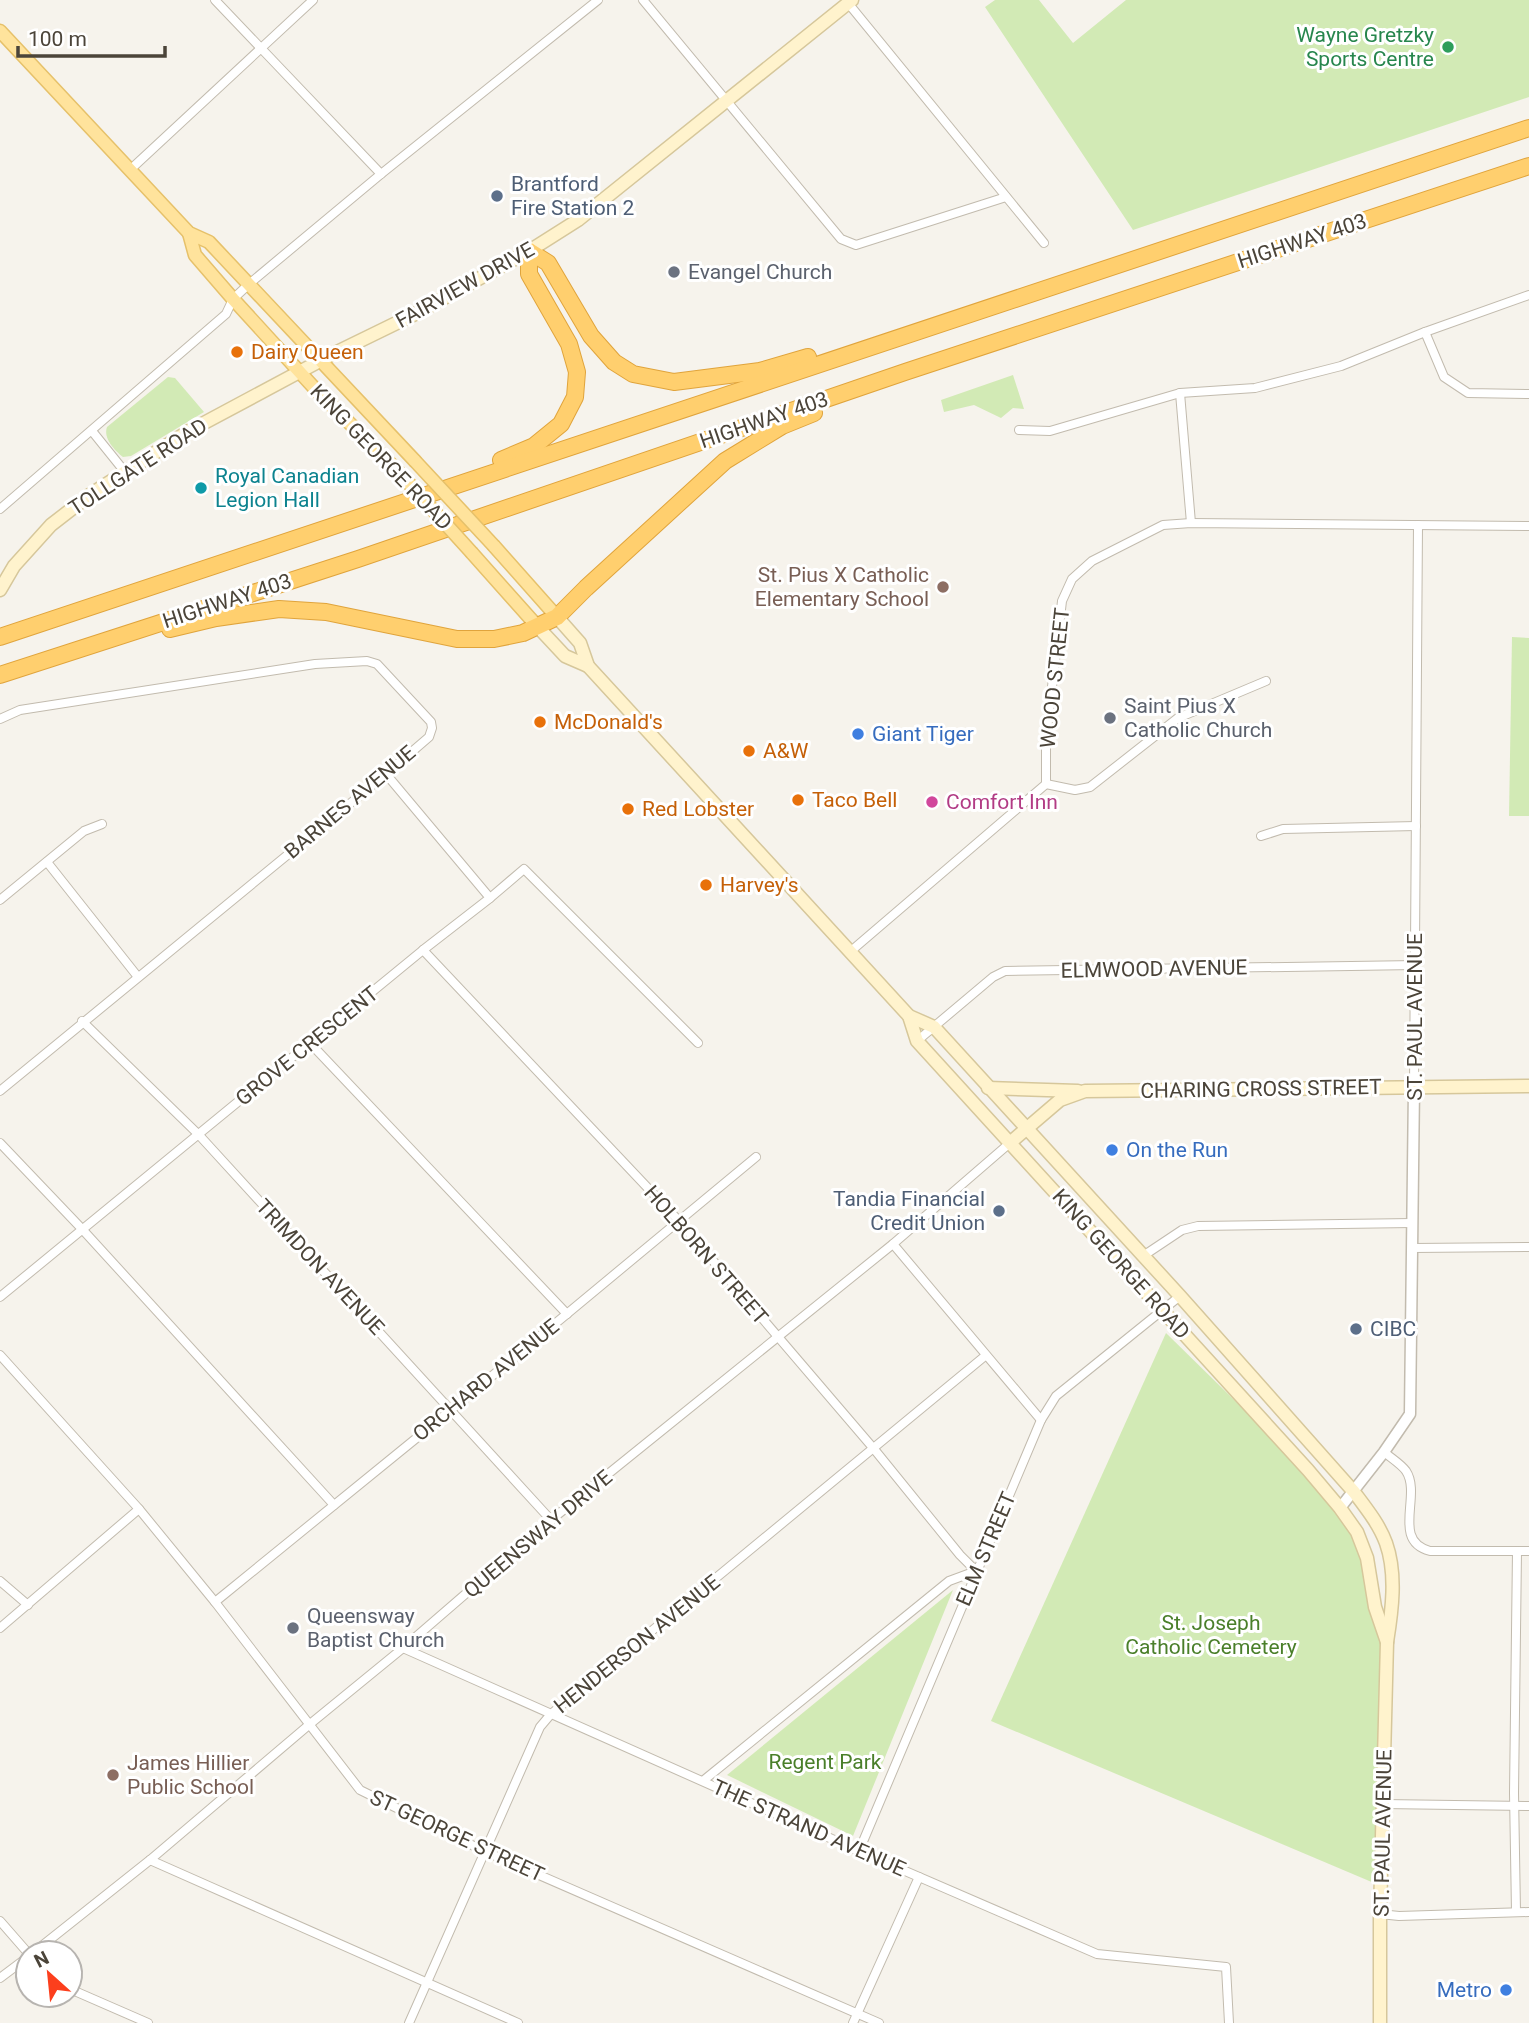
<svg xmlns="http://www.w3.org/2000/svg" width="1529" height="2023" font-family="Roboto,sans-serif">
  <rect width="100%" height="100%" fill="#f6f3ec"/>
  <g fill="#d2eab5">
    <path d="M995,0H1039L1073,43L1126,0H1529V97L1133,230L985,7Z"/>
    <path d="M1013,375L1024,409L1013,408L1001,418L974,405L944,412L941,400Z"/>
    <path d="M168,377L175,378L204,412L131,456L123,457C114,450 103,438 107,427Z"/>
    <path d="M1512,637L1529,638V816H1509Z"/>
    <path d="M1166,1333L1317,1481L1364,1553L1382,1647L1374,1883L991,1721Z"/>
    <path d="M953,1590L853,1836L727,1775Z"/>
  </g>
  <g fill="none" stroke-linecap="round" stroke-linejoin="round">
    <defs>
      <g id="minor">
        <path d="M215,0L381,174"/>
        <path d="M643,0L841,239L856,245L1006,197"/>
        <path d="M848,3L1044,243"/>
        <path d="M131,169L313,0"/>
        <path d="M1425,332L1444,377L1468,393L1529,394"/>
        <path d="M1180,393L1191,523"/>
        <path d="M1019,430L1050,431L1180,393L1255,388L1341,366L1425,332L1529,295"/>
        <path d="M92,431L125,472"/>
        <path d="M0,509L226,314L233,299L249,284L381,174L598,0"/>
        <path d="M0,719L20,710L315,664L367,661L377,664L431,722L432,728L429,737L386,774L0,1091"/>
        <path d="M1046,784L1075,790L1090,787L1178,718L1266,681"/>
        <path d="M1261,836L1283,829L1416,826"/>
        <path d="M47,862L138,977"/>
        <path d="M490,898L524,869L698,1043"/>
        <path d="M0,900L84,831L102,824"/>
        <path d="M423,950L679,1221L874,1449L960,1555L976,1571L949,1581L704,1780"/>
        <path d="M851,951L1046,784V738L1062,601L1072,579L1092,561L1163,525L1191,523L1529,526"/>
        <path d="M82,1021L199,1135L551,1520"/>
        <path d="M917,1041L993,977L1005,971L1416,965"/>
        <path d="M310,1043L567,1314"/>
        <path d="M1414,1087L1418,525"/>
        <path d="M0,1143L82,1229L334,1505"/>
        <path d="M893,1244L1041,1420"/>
        <path d="M1413,1248L1529,1247"/>
        <path d="M1143,1256L1182,1230L1198,1226L1412,1223"/>
        <path d="M0,1297L423,950L490,898L386,774"/>
        <path d="M0,1355L139,1509L215,1602L360,1790L484,1851L879,2023"/>
        <path d="M1384,1452C1391,1458 1401,1464 1406,1471C1422,1495 1391,1541 1430,1551H1529"/>
        <path d="M0,1581L28,1605"/>
        <path d="M215,1602L451,1410L756,1157"/>
        <path d="M0,1628L139,1509"/>
        <path d="M403,1648L859,1851L1097,1954L1226,1967L1229,2023"/>
        <path d="M1383,1804L1529,1806"/>
        <path d="M859,1851L1041,1420L1056,1396L1180,1296"/>
        <path d="M150,1860L518,2023"/>
        <path d="M1516,1912L1514,1793L1517,1551"/>
        <path d="M1380,1914L1399,1916L1529,1912"/>
        <path d="M0,1921L28,1953"/>
        <path d="M33,1953L150,1860L310,1724L403,1648L551,1520L893,1244L1011,1142"/>
        <path d="M0,1978L28,1957"/>
        <path d="M70,1989L148,2023"/>
        <path d="M409,2023L540,1727L551,1714L985,1356"/>
        <path d="M853,2023L919,1877"/>
      </g>
      <path id="tertiary" d="M1340,1508L1384,1452L1410,1414L1414,1087"/>
      <g id="secondary">
        <path d="M0,590L14,566L51,525L91,494L189,431L331,355L415,314L529,251L578,220L852,0"/>
        <path d="M557,617L580,643L588,666L909,1016L917,1041L1308,1470L1340,1508L1357,1532L1367,1558L1375,1607L1387,1642"/>
        <path d="M537,626L565,656L588,666"/>
        <path d="M909,1016L934,1027L1180,1296L1354,1492C1366,1508 1379,1524 1386,1543C1397,1574 1392,1611 1387,1642L1380,1914V2023"/>
        <path d="M988,1088L1078,1091"/>
        <path d="M1011,1142L1060,1100L1085,1091L1529,1086"/>
      </g>
      <g id="primary">
        <path d="M0,31L189,233L209,242L415,461"/>
        <path d="M189,233L195,255L233,299L317,391L395,468"/>
        <path d="M494,546L557,617"/>
        <path d="M472,553L537,626"/>
      </g>
      <g id="motorway">
        <path d="M529,251L548,263L591,336L614,362L633,374L674,382L760,371L808,357"/>
        <path d="M501,460L534,446L561,424L575,397L577,372L569,344L529,274V251"/>
        <path d="M170,629L216,618L279,609L326,612L457,639H494L523,633L557,617L586,588L725,461L782,426L814,413"/>
        <path d="M0,637L1529,128"/>
        <path d="M0,675L358,559L905,372L1529,166"/>
      </g>
    </defs>
    <use href="#minor" stroke="#c2bbae" stroke-width="10"/>
    <use href="#tertiary" stroke="#c2bbae" stroke-width="13"/>
    <use href="#secondary" stroke="#d6c79b" stroke-width="15"/>
    <use href="#primary" stroke="#e6c16a" stroke-width="15"/>
    <use href="#motorway" stroke="#e0a43c" stroke-width="18"/>
    <use href="#minor" stroke="#fff" stroke-width="8"/>
    <use href="#tertiary" stroke="#fff" stroke-width="10"/>
    <use href="#secondary" stroke="#fff3cd" stroke-width="12"/>
    <use href="#primary" stroke="#ffe39c" stroke-width="12"/>
    <use href="#motorway" stroke="#ffcf6e" stroke-width="16"/>
    <defs>
      <g id="primary-bridge">
        <path d="M415,461L494,546"/>
        <path d="M395,468L472,553"/>
      </g>
    </defs>
    <use href="#primary-bridge" stroke="#e6c16a" stroke-width="15" stroke-linecap="butt"/>
    <use href="#primary-bridge" stroke="#ffe39c" stroke-width="12"/>
  </g>
  <circle fill="#2e9e5b" stroke="#fff" stroke-width="2.5" cx="1448" cy="47" r="7"/>
  <g fill="#5c6f8a" stroke="#fff" stroke-width="2.5">
    <circle cx="497" cy="196" r="7"/>
    <circle cx="999" cy="1211" r="7"/>
    <circle cx="1356" cy="1329" r="7"/>
  </g>
  <g fill="#6b7280" stroke="#fff" stroke-width="2.5">
    <circle cx="674" cy="272" r="7"/>
    <circle cx="1110" cy="718" r="7"/>
    <circle cx="293" cy="1628" r="7"/>
  </g>
  <g fill="#e8710a" stroke="#fff" stroke-width="2.5">
    <circle cx="237" cy="352" r="7"/>
    <circle cx="540" cy="722" r="7"/>
    <circle cx="749" cy="751" r="7"/>
    <circle cx="798" cy="800" r="7"/>
    <circle cx="628" cy="809" r="7"/>
    <circle cx="706" cy="885" r="7"/>
  </g>
  <circle fill="#0f9aa8" stroke="#fff" stroke-width="2.5" cx="201" cy="488" r="7"/>
  <g fill="#8d6e63" stroke="#fff" stroke-width="2.5">
    <circle cx="943" cy="587" r="7"/>
    <circle cx="113" cy="1775" r="7"/>
  </g>
  <g fill="#3f7fe0" stroke="#fff" stroke-width="2.5">
    <circle cx="858" cy="734" r="7"/>
    <circle cx="1112" cy="1150" r="7"/>
    <circle cx="1506" cy="1990" r="7"/>
  </g>
  <circle fill="#d1479c" stroke="#fff" stroke-width="2.5" cx="932" cy="802" r="7"/>
  <g text-anchor="middle" dominant-baseline="central" stroke-width="6" stroke-linejoin="round" paint-order="stroke">
    <g font-size="21" fill="#27864d" stroke="#fff" text-anchor="end">
      <text x="1434" y="35">Wayne Gretzky<tspan x="1434" dy="24">Sports Centre</tspan></text>
    </g>
    <g font-size="21" fill="#4e5e75" stroke="#fff" text-anchor="start">
      <text x="511" y="184">Brantford<tspan x="511" dy="24">Fire Station 2</tspan></text>
      <text x="985" y="1199" text-anchor="end">Tandia Financial<tspan x="985" dy="24">Credit Union</tspan></text>
      <text x="1370" y="1329">CIBC</text>
    </g>
    <g font-size="21" fill="#4b4439" stroke="#fff">
      <text transform="translate(1302 241) rotate(-18)">HIGHWAY 403</text>
      <text transform="translate(465 285) rotate(-29)">FAIRVIEW DRIVE</text>
      <text transform="translate(764 420) rotate(-19)">HIGHWAY 403</text>
      <text transform="translate(381 457) rotate(46)">KING GEORGE ROAD</text>
      <text transform="translate(138 467) rotate(-33)">TOLLGATE ROAD</text>
      <text transform="translate(227 601) rotate(-18)">HIGHWAY 403</text>
      <text transform="translate(1055 678) rotate(-84)">WOOD STREET</text>
      <text transform="translate(350 802) rotate(-40)">BARNES AVENUE</text>
      <text transform="translate(1154 969) rotate(-1)">ELMWOOD AVENUE</text>
      <text transform="translate(1415 1017) rotate(-90)">ST. PAUL AVENUE</text>
      <text transform="translate(307 1046) rotate(-39)">GROVE CRESCENT</text>
      <text transform="translate(1261 1089) rotate(-1)">CHARING CROSS STREET</text>
      <text transform="translate(706 1255) rotate(49)">HOLBORN STREET</text>
      <text transform="translate(1121 1264) rotate(48)">KING GEORGE ROAD</text>
      <text transform="translate(320 1267) rotate(47)">TRIMDON AVENUE</text>
      <text transform="translate(486 1380) rotate(-39)">ORCHARD AVENUE</text>
      <text transform="translate(538 1534) rotate(-40)">QUEENSWAY DRIVE</text>
      <text transform="translate(986 1549) rotate(-67)">ELM STREET</text>
      <text transform="translate(637 1644) rotate(-39)">HENDERSON AVENUE</text>
      <text transform="translate(809 1828) rotate(24)">THE STRAND AVENUE</text>
      <text transform="translate(1383 1833) rotate(-89)">ST. PAUL AVENUE</text>
      <text transform="translate(457 1836) rotate(25)">ST GEORGE STREET</text>
    </g>
    <g font-size="21" fill="#5b616d" stroke="#fff" text-anchor="start">
      <text x="688" y="272">Evangel Church</text>
      <text x="1124" y="706">Saint Pius X<tspan x="1124" dy="24">Catholic Church</tspan></text>
      <text x="307" y="1616">Queensway<tspan x="307" dy="24">Baptist Church</tspan></text>
    </g>
    <g font-size="21" fill="#c56008" stroke="#fff" text-anchor="start">
      <text x="251" y="352">Dairy Queen</text>
      <text x="554" y="722">McDonald's</text>
      <text x="763" y="751">A&amp;W</text>
      <text x="812" y="800">Taco Bell</text>
      <text x="642" y="809">Red Lobster</text>
      <text x="720" y="885">Harvey's</text>
    </g>
    <g font-size="21" fill="#0d838f" stroke="#fff" text-anchor="start">
      <text x="215" y="476">Royal Canadian<tspan x="215" dy="24">Legion Hall</tspan></text>
    </g>
    <g font-size="21" fill="#785e54" stroke="#fff" text-anchor="end">
      <text x="929" y="575">St. Pius X Catholic<tspan x="929" dy="24">Elementary School</tspan></text>
      <text x="127" y="1763" text-anchor="start">James Hillier<tspan x="127" dy="24">Public School</tspan></text>
    </g>
    <g font-size="21" fill="#366cbe" stroke="#fff" text-anchor="start">
      <text x="872" y="734">Giant Tiger</text>
      <text x="1126" y="1150">On the Run</text>
      <text x="1492" y="1990" text-anchor="end">Metro</text>
    </g>
    <g font-size="21" fill="#b23c85" stroke="#fff" text-anchor="start">
      <text x="946" y="802">Comfort Inn</text>
    </g>
    <g font-size="21" fill="#4a7f2a" stroke="#fff">
      <text x="1211" y="1623">St. Joseph<tspan x="1211" dy="24">Catholic Cemetery</tspan></text>
      <text x="825" y="1762">Regent Park</text>
    </g>
  </g>
  <g transform="translate(49 1974) rotate(333)"><circle r="33" fill="#ffffff" stroke="#b7b4b0" stroke-width="2"/>
  <path d="M0-5L12 26L0 18L-12 26Z" fill="#fc3f1d"/>
  <text y="-10" font-size="19" font-weight="bold" text-anchor="middle" fill="#4b4439">N</text>
  </g>
  <path d="M18 46v10h147v-10" fill="none" stroke="#4b4439" stroke-width="3.5"/>
  <text x="28" y="46" font-size="21" fill="#4b4439" stroke="#ffffff" stroke-width="5" paint-order="stroke">100 m</text>
</svg>
